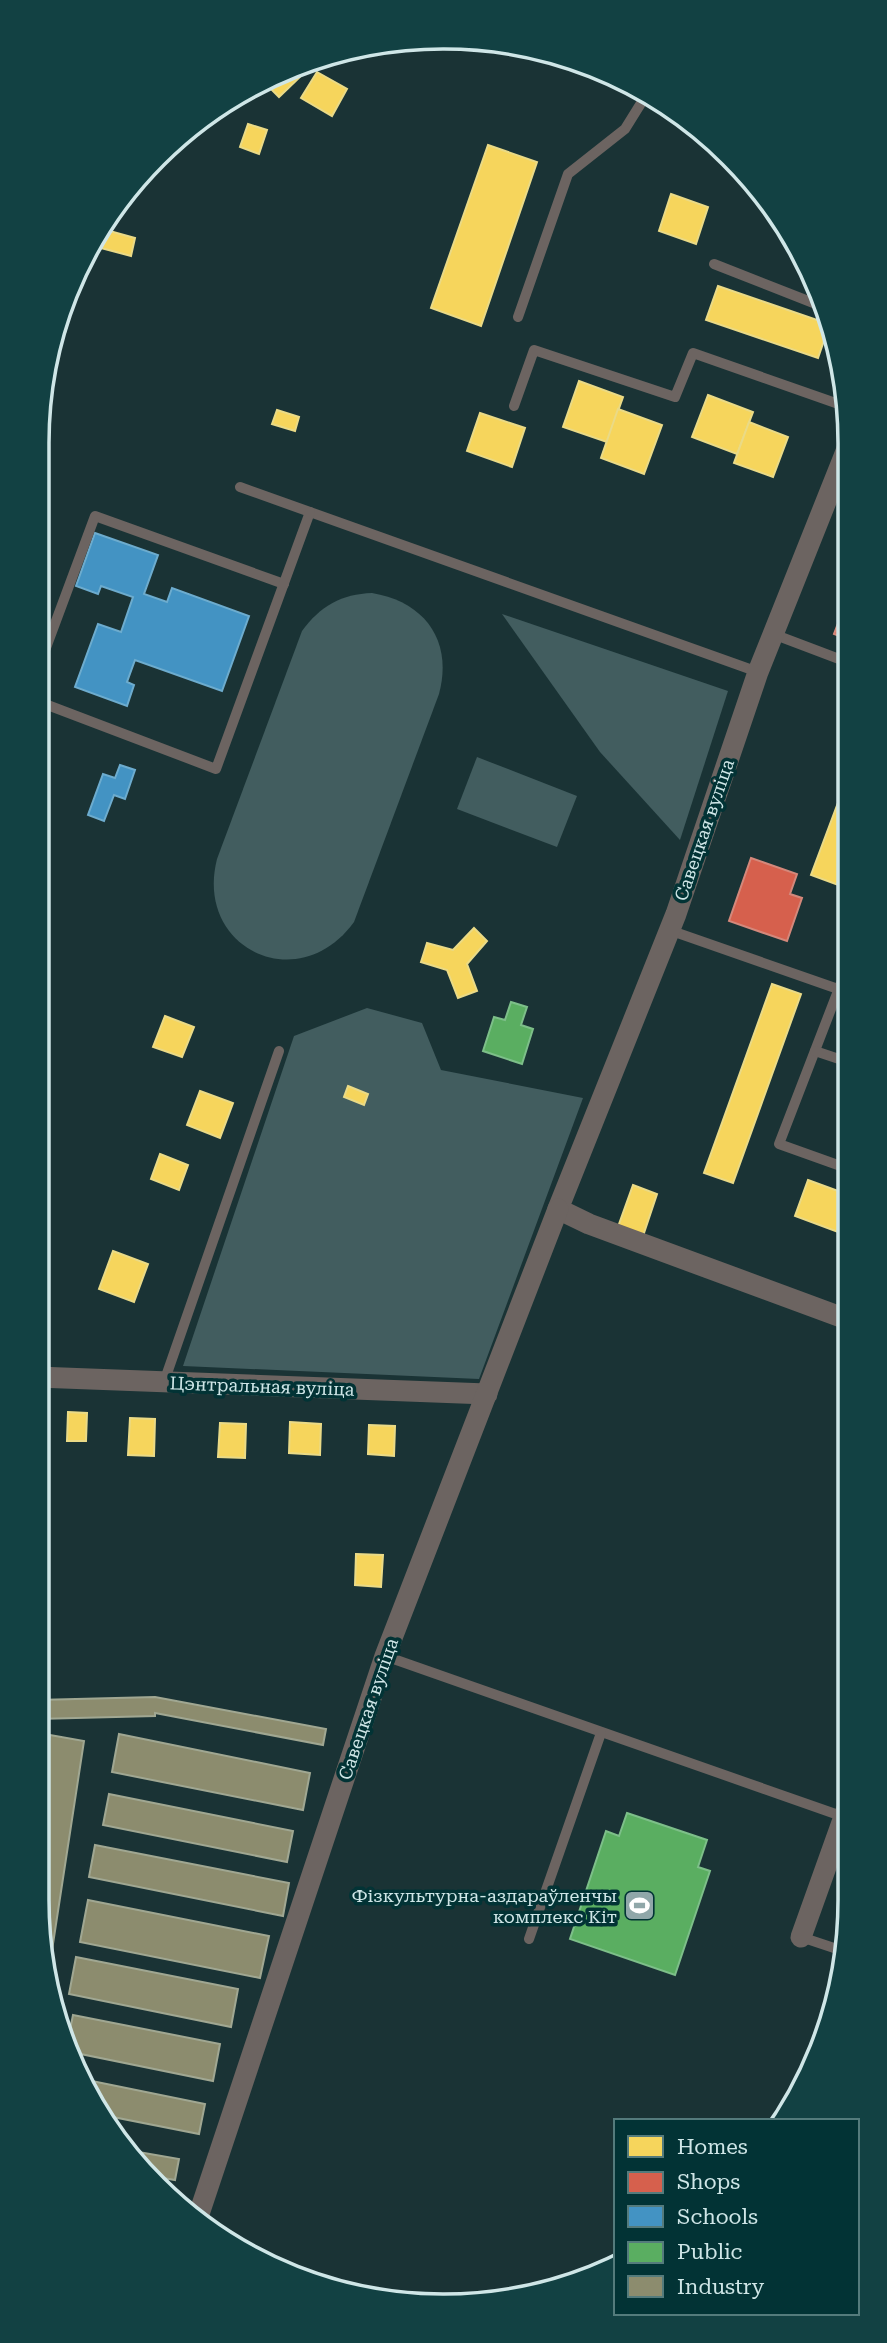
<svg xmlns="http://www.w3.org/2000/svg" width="887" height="2343" font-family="'Roboto Serif',serif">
  <rect width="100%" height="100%" fill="#1a3335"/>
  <g fill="#425d5f">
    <path d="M372,593C426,602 453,642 439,694L354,922C299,998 194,949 217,859L302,631C320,606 342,594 372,593Z"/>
    <path d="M502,614L728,691L680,840L600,752Z"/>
    <path d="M477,757L577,796L557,847L457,809Z"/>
    <path d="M367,1008L422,1023L441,1070L583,1098L479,1379L183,1366L294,1036Z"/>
  </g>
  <g fill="#f6d55c" stroke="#eada86" stroke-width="2">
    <path d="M300,71L303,74L279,97L271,89L281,80L279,78Z"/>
    <path d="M317,72L347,89L332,116L301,98Z"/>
    <path d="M248,124L267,130L259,154L240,147Z"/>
    <path d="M488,145L537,162L481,326L431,308Z"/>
    <path d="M671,194L708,207L696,244L659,231Z"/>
    <path d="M106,230L135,238L131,256L101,248Z"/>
    <path d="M718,286L826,323L828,329L818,358L706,320Z"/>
    <path d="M62,314L69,316L65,333L54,330Z"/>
    <path d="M579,381L623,397L607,442L563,427Z"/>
    <path d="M708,395L753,412L737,454L692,437Z"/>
    <path d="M618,409L662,425L644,474L601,458Z"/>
    <path d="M277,410L299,417L295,431L272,424Z"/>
    <path d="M480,413L525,428L512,467L467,451Z"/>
    <path d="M749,422L788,437L773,477L734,463Z"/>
    <path d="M848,776V867L841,886L811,875Z"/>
    <path d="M474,928L487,941L467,964L477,991L458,998L447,970L421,962L427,943L453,950Z"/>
    <path d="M772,984L801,994L733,1183L704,1173Z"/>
    <path d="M165,1016L194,1027L182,1057L153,1047Z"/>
    <path d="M348,1086L368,1094L364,1105L344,1097Z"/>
    <path d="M200,1091L233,1103L220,1138L187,1125Z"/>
    <path d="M160,1154L188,1165L179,1190L151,1179Z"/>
    <path d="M808,1180L849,1195V1236L795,1216Z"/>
    <path d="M633,1185L657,1194L643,1236L618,1227Z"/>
    <path d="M113,1251L148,1264L134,1302L99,1289Z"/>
    <path d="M68,1412L87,1413L86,1441H67Z"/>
    <path d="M130,1418L155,1419L154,1456L128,1455Z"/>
    <path d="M290,1422L321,1424L320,1455L289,1453Z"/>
    <path d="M220,1423L246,1424L245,1458L218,1457Z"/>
    <path d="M369,1425L395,1426L394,1456L368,1454Z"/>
    <path d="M356,1554L383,1555L381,1587L355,1585Z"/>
  </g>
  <g fill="#d6604d" stroke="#d4887b" stroke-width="2">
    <path d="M847,600V639L834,634Z"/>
    <path d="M751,858L797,874L790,894L802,898L787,941L729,921Z"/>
  </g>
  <g fill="#4393c3" stroke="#6dacce" stroke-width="2">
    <path d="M95,533L158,555L144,594L167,602L172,588L249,616L222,691L135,660L127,682L134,685L127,706L75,687L98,624L121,632L133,597L101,586L98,594L76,586Z"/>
    <path d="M120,765L135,770L125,799L114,795L104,821L88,815L103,774L115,778Z"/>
  </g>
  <g fill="#5aae61" stroke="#7dbf89" stroke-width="2">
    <path d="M511,1002L527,1007L521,1025L533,1029L522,1064L483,1051L494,1017L505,1020Z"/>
    <path d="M627,1813L707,1840L698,1867L710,1871L675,1975L570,1939L606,1831L619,1836Z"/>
  </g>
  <g fill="#8c8c6e" stroke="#a0a792" stroke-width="2">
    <path d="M155,1697L326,1729L323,1745L155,1713V1716L37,1719V1700Z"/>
    <path d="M119,1734L310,1773L303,1810L112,1772Z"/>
    <path d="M50,1735L84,1741L49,1970L37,1900V1822Z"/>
    <path d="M109,1794L293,1831L287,1862L103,1825Z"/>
    <path d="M95,1845L289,1883L283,1916L89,1877Z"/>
    <path d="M88,1900L269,1936L260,1978L80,1942Z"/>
    <path d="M76,1957L238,1989L231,2027L69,1994Z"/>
    <path d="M73,2015L220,2044L213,2081L71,2052L67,2045Z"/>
    <path d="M87,2080L205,2104L199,2134L108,2116Z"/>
    <path d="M127,2150L179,2159L175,2180L146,2175L137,2167Z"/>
  </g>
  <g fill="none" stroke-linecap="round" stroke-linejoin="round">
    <g stroke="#6c6461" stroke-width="10">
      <path d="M714,264L821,306"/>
      <path d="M518,317L568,174L625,129L648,92"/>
      <path d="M514,406L534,350L675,397L693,353L847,407"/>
      <path d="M240,487L758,672"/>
      <path d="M773,634L847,662"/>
      <path d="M37,672L95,516L284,584"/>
      <path d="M37,701L216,769L310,512"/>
      <path d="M669,930L838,989"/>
      <path d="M848,965L779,1144L849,1169"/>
      <path d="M815,1051L848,1062"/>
      <path d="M164,1382L279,1051"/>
      <path d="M385,1656L847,1818"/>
      <path d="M801,1937L843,1951"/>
      <path d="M529,1939L601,1733"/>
    </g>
    <g stroke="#6c6461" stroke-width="21">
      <path d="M847,449L758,672L676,914L558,1209L589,1224L849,1320"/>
      <path d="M37,1377L487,1394"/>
      <path d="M801,1937L850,1800"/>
      <path d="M198,2217L385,1656L558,1209"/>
    </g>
  </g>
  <defs>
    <symbol id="stadium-square" viewBox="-11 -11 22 22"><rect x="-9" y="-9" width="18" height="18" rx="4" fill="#90a7a9" stroke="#023335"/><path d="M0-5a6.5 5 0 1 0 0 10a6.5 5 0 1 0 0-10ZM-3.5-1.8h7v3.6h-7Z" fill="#fff"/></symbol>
  </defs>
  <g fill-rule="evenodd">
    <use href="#stadium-square" x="622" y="1888" width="35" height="35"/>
  </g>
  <g text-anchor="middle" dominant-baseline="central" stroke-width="7" stroke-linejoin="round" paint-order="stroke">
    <g font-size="18" fill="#cfe6e7" stroke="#023335">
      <text transform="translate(704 830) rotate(-71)">Савецкая вуліца</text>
      <text transform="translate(262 1386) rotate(2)">Цэнтральная вуліца</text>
      <text transform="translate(368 1709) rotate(-71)">Савецкая вуліца</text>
    </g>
    <g font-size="18" fill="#cfe6e7" stroke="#023335" text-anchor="end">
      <text x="617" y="1895">Фізкультурна-аздараўленчы<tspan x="617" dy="21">комплекс Кіт</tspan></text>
    </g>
  </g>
  <path d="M0 0H887V2343H0ZM443 49H444A394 394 0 0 1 838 443V1900A394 394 0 0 1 444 2294H443A394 394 0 0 1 49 1900V443A394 394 0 0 1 443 49Z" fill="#124143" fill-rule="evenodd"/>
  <path fill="none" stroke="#cfe6e7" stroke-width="3.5" d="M443 49H444A394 394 0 0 1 838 443V1900A394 394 0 0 1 444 2294H443A394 394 0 0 1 49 1900V443A394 394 0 0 1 443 49Z"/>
  <rect x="614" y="2119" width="245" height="196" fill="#023335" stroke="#547b7c" stroke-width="2"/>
  <rect x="628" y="2136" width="35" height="21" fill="#f6d55c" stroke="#547b7c" stroke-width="2"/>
  <text x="677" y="2154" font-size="21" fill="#cfe6e7">Homes</text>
  <rect x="628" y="2172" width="35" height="21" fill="#d6604d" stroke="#547b7c" stroke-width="2"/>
  <text x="677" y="2189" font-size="21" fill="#cfe6e7">Shops</text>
  <rect x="628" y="2206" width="35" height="21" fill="#4393c3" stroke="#547b7c" stroke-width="2"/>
  <text x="677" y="2224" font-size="21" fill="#cfe6e7">Schools</text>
  <rect x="628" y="2242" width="35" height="21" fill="#5aae61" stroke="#547b7c" stroke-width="2"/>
  <text x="677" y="2259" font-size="21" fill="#cfe6e7">Public</text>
  <rect x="628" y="2276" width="35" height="21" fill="#8c8c6e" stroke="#547b7c" stroke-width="2"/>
  <text x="677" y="2294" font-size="21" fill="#cfe6e7">Industry</text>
</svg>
